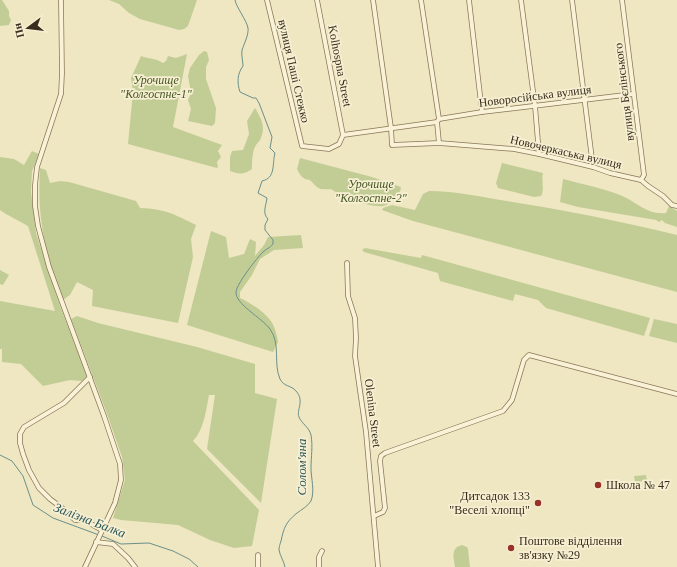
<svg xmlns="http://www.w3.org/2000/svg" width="677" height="567" font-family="'Times New Roman',serif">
  <rect width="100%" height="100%" fill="#efe6c2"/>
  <g fill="#c2cd96">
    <path d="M0,0H2L9,11V16L11,20L9,25L0,26Z"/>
    <path d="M89,0H197L188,26L184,29L179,30L140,19L129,13L119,4L109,0Z"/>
    <path d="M204,51L207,52L209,60L206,67V79L216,108L215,123L212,126L188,121L191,109L188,100L191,93L188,76L190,68L199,55Z"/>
    <path d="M187,54L173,127L222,145L218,151L221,157L217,162L218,167L217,168L128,144L133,92L131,78L141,56C149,59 156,58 163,63L166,61L168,56L176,58Z"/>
    <path d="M255,108C262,120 266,127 260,140C259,142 257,143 256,145C252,151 252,162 252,169C244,175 238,174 230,171V157L232,151L243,150L249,134L247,121Z"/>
    <path d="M32,151L39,154L32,171L31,192L36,233L60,306L87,376L82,381L70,380L43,386L21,364L2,362V349H0V301L55,311L28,226L6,214L0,210V157L14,159L24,165Z"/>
    <path d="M300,158L372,177L401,187C401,191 399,194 396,197C393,201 388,205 383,206C371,208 340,196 331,189C318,190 319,189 311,181C309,179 308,180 305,179C301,177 299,173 297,169Z"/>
    <path d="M502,163L543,173C541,182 545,188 541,196L534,197L498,188L496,183Z"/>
    <path d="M40,168L46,170L50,183L60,181L69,182L136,201L140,208C165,209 174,214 196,225L191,239L193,257L178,323L92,306L93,290L77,282L70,295L63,300C55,276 45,251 42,226C39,207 39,187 40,168Z"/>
    <path d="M563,179C582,184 602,188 620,195C636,201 646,215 666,213L669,206L677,211V227L665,223L662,220L659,222L656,220L578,207L560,202Z"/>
    <path d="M429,191C455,191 481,197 507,201C564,210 621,221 677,235V292L413,221L382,210L383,208L392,205L415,210L423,194Z"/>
    <path d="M211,231L226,237L229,258L244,254L250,239L256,242L255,256L264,245L268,237L301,235L303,248L274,250L260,259L252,275L240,292V298C251,303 270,315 274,327C276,331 277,337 278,342L273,352L187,325Z"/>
    <path d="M365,248L421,258L422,255L650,318L644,336L546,308L538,300L515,294L513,301L440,281L438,273L364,252L362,250Z"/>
    <path d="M0,270L9,275L3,285L0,284Z"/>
    <path d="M77,316L98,323L197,347L255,364V393L277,399L261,503L207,449L215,395H209C206,410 204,430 193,441L259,510L252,546L234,548L210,540L178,525L121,520L113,518L125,480L122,457L106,411L71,319Z"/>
    <path d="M654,319L677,324V343L649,336Z"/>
    <path d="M646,475L647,481L635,482L634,476Z"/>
    <path d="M462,545L467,547L468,549L470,567H455C454,558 450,548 462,545Z"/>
  </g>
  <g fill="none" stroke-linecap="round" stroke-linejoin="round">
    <g stroke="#6b908a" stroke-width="1">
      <path d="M235,0C235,5 247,21 248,28C249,34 244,44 242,50C241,55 243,61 243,66C237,74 237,83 240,92L253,98H256L259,103L272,137L270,148L275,153C272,164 276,178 262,181L258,193L267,198C266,206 262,213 268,219L265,225V230L273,240V244C270,248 266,249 263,252C257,258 237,283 236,292C235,304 262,318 270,329C281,344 273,363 280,379C284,387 291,385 296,391C305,401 296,410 299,417C302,424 309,427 311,435C313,446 311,457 311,468C311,478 315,491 311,501C308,506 301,510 297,513C286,522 284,527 281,541C280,544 279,547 279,550C280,556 284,561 285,567"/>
      <path d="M0,455L12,461L23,476L33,505L53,518L99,535"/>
      <path d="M102,536L121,544L149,543L173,551L189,559L198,567"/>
    </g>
    <defs>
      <g id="minor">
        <path d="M61,0L62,73L61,94L37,167L35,185V206L38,226L49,267L104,416L120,464L121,480L115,503L85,567"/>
        <path d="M267,0L302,146L329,149L339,144L343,135L437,122"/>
        <path d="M317,0L343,135"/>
        <path d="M373,0L391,128L392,145L439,143L514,149L539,154L593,167L610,173L641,180L648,186L663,196L672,205L677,206"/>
        <path d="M421,0L439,119L437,122L439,143"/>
        <path d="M469,0L482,112"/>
        <path d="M521,0L535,106L539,154"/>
        <path d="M572,0L593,167"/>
        <path d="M622,0L644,175L641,180"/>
        <path d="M439,119L482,112L633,94"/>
        <path d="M347,263L348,296L355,318L356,338L355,356L366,432L378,567"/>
        <path d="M90,377L64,403L24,427L20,434V443L23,454L29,470L39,488L50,499L66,511L75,520H84L102,530"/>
        <path d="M374,516L383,512L385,508L380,461L381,456L385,453L503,411L512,400L524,360L529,355L677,394"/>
        <path d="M96,542L113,544L128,558L135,567"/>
        <path d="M258,567V555"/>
        <path d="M319,567V557L322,551"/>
      </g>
    </defs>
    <use href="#minor" stroke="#897759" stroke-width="5.5"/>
    <use href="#minor" stroke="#f9f2d6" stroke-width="4"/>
  </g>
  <g fill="#9a3128" stroke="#f6efd2" stroke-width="1.5">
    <circle cx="598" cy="485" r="4"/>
    <circle cx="538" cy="503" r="4"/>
    <circle cx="511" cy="548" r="4"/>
  </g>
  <g text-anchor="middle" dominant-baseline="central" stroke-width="3.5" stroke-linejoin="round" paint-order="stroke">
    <g font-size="12" fill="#392d1d" stroke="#f6efd2">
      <text transform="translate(340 66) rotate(79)">Kolhospna Street</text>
      <text transform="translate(294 71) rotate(77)">вулиця Паші Стежко</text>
      <text transform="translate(624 92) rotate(-97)">вулиця Бєлінського</text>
      <text transform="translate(535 96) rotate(-7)">Новоросійська вулиця</text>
      <text transform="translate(566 152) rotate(13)">Новочеркаська вулиця</text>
      <text transform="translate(373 413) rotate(83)">Olenina Street</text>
    </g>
    <g font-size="12" font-style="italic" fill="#455624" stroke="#f6efd2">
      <text x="156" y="80">Урочище<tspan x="156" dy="14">"Колгоспне-1"</tspan></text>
      <text x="371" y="184">Урочище<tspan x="371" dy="14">"Колгоспне-2"</tspan></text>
    </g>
    <g font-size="12" fill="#392d1d" stroke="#f6efd2" text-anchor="start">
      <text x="606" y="485">Школа № 47</text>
      <text x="530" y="496" text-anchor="end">Дитсадок 133<tspan x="530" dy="14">"Веселі хлопці"</tspan></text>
      <text x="519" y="541">Поштове відділення<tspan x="519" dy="14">зв'язку №29</tspan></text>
    </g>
    <g font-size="13" font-style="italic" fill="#2c5859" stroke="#f6efd2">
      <text transform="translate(301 467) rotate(-90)">Солом'яна</text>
      <text transform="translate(90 520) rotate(21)">Залізна Балка</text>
    </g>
  </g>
  <g transform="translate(28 28) rotate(255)" stroke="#f6efd2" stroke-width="3" paint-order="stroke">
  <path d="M0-3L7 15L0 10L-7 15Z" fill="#392d1d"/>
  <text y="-6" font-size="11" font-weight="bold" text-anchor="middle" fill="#392d1d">Пн</text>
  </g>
</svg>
